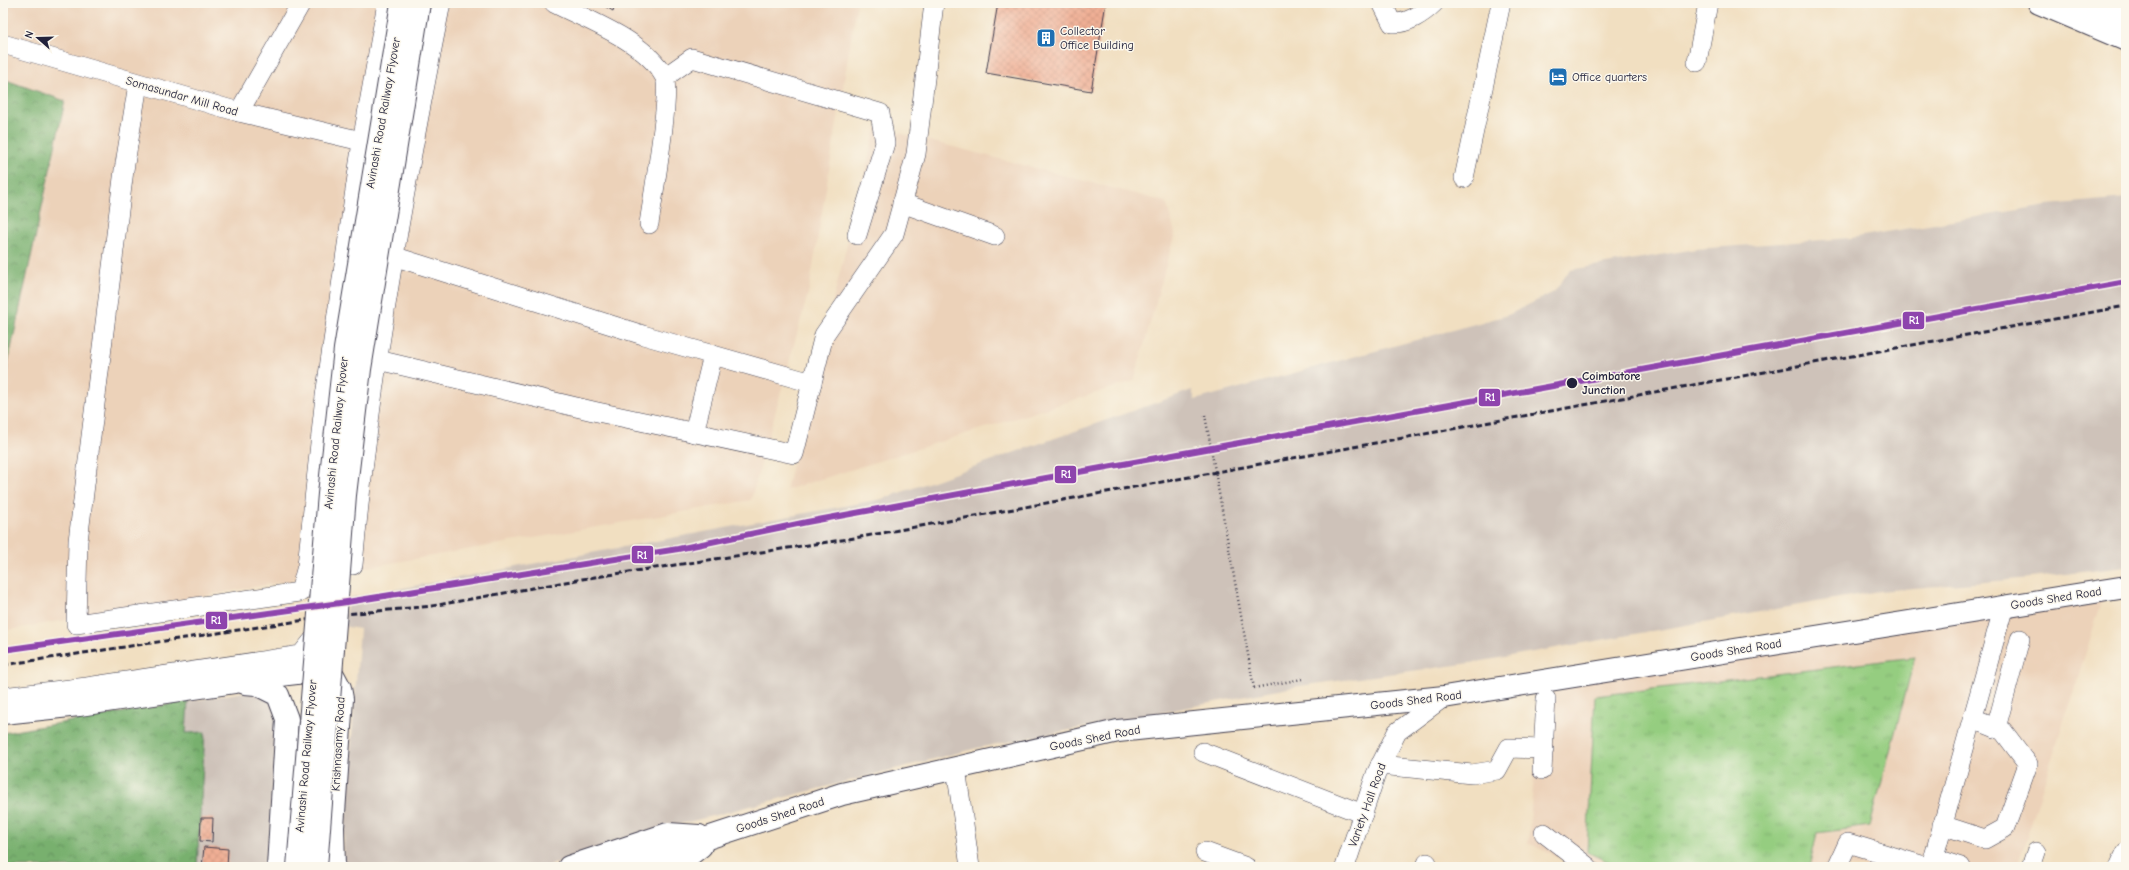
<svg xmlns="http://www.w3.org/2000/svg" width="2129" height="870" font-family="'Comic Neue',sans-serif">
  <defs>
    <pattern id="grass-tufts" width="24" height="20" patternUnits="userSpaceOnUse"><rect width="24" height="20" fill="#95cd80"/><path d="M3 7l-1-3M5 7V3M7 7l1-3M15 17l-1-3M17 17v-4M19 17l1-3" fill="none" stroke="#80b070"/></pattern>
    <pattern id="forest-crowns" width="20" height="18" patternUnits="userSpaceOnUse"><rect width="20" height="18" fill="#78b06e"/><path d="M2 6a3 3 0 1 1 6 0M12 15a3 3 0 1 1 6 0" fill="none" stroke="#628f5c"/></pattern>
    <pattern id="building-cross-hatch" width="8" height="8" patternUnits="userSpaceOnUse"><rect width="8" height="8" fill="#f0af94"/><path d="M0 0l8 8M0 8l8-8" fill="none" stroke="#ce9680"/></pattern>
  </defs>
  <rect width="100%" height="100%" fill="#fbf7ec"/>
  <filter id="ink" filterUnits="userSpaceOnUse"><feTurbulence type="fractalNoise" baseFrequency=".025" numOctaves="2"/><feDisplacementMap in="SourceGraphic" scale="8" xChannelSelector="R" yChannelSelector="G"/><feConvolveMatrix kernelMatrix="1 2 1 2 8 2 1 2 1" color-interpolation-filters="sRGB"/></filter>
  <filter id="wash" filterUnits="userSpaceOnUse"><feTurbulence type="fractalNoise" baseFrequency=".012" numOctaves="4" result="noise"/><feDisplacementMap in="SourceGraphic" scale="16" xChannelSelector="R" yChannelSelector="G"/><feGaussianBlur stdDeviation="0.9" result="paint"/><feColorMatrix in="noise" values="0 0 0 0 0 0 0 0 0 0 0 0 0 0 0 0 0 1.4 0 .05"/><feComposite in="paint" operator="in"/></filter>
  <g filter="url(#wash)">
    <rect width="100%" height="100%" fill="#f1dfc1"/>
    <g fill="#ecd2b9">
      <path d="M3,3H857L809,290L751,500L3,631Z"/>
      <path d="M876,127L1166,202L1175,233L1134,381L786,490Z"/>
      <path d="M2103,599L2017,867H1579L1528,843L1542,687Z"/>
    </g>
    <g fill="#cec2b9">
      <path d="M2126,198V567L2031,578L1879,591L1471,663L1299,686L977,748L646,833L545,867H342L360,629L342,626L349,598L882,499L1192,390L1195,400L1508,315L1554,292L1570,270L1696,249L1851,238L2048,205Z"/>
      <path d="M256,690L267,694L278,718L270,867H3V733Z"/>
    </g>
    <path fill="url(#grass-tufts)" stroke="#5c785e" d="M1915,657L1870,826L1817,833L1809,867H1620L1587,852L1595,696Z"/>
    <g fill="url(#forest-crowns)" stroke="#4d6954">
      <path d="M3,79L65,101L7,367L3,477Z"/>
      <path d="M188,701L186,733L205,732L197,867H3V733Z"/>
    </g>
    <g id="blocks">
      <g fill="url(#building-cross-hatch)">
        <path d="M599,3H615L613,11Z"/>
        <path d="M998,3H1106L1091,91L986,73Z"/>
        <path d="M201,818H213L212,842L200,841Z"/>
        <path d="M204,847L228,849L227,867H202Z"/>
      </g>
    </g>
  </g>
  <g filter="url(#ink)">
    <use href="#blocks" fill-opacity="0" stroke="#413e4f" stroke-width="1"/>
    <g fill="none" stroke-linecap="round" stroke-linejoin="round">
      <defs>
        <g id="minor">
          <path d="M554,3C589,21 645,41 664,76C672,89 652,202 649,224"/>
          <path d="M1382,3L1392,23C1407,24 1423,14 1434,3"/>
          <path d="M3,44L239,112L374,144"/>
          <path d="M1697,62L1708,3"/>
          <path d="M665,77L692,58L880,113L885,143L857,235"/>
          <path d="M138,84L124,170L78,541L76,624L300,592L307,566L325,396L362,142L387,3"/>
          <path d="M239,112L301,3"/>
          <path d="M1464,178L1501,3"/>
          <path d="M902,203L995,236"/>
          <path d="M393,256L643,335L812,383"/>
          <path d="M378,360L593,411L794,454L824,335L894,234L916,154L934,3"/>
          <path d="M694,433L713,355"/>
          <path d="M324,565H353C370,376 404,189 441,3"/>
          <path d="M3,697L87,687L301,655L321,630"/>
          <path d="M1996,728L2020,639"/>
          <path d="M1203,752L1363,814"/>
          <path d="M1380,765L1472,774L1497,770L1509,748L1544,749"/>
          <path d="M956,768L970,867"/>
          <path d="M1542,770L1546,699"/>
          <path d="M1942,825L1985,839L2005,828L2028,764L2003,731L1973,719"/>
          <path d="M1544,833L1588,867"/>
          <path d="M1205,852L1246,867"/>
          <path d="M1933,858L1961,867"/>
          <path d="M1345,867L1376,774L1397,732L1444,697"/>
          <path d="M1426,867L1427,863"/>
          <path d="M1837,867L1848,843L1928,867"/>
          <path d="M1931,867L2004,606"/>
          <path d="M2031,867L2036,852"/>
          <path d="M2119,867L2126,852"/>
        </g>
        <g id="major">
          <path d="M2039,3L2126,40"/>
          <path d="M2088,3L2126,20"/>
          <path d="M245,683L256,684L278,695L287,719L278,867"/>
          <path d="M3,713L79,705L288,674L322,670L332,673L340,688L342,699L333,827L334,867"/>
          <path d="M569,867L668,834L699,836"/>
          <path d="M619,867L842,794L1118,731L1444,697L2126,587"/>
          <path d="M674,867L701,846"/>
        </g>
      </defs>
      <use href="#minor" stroke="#413e4f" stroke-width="20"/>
      <use href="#major" stroke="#413e4f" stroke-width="24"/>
      <path stroke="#413e4f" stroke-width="2.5" stroke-dasharray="1 3" stroke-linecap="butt" d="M1254,688L1302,679"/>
      <use href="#minor" stroke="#fff" stroke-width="19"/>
      <use href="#major" stroke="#fff" stroke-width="22"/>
      <g stroke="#22223b" stroke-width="3" stroke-dasharray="6 3" stroke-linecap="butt">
        <path d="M807,522L2126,282"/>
        <path d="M3,665L346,614L432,606L582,579L855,538L2126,306"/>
      </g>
      <defs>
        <g id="highway-bridge">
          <path d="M298,867L329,494L345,349L402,3"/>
          <path d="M316,867L345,495L360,369L419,3"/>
        </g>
      </defs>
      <use href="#highway-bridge" stroke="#413e4f" stroke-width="24" stroke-linecap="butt"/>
      <path stroke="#413e4f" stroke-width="2.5" stroke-dasharray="1 3" stroke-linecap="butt" d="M1205,415L1254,688"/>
      <use href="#highway-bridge" stroke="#fff" stroke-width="22"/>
      <defs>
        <path id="rail-1" d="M3,650L347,602L678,549L807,522L1024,482L2126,282"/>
      </defs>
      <use href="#rail-1" stroke="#fbf7ec" stroke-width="9"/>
      <use href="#rail-1" stroke="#8e44ad" stroke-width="6"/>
    </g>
  </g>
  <defs>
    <symbol id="building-square" viewBox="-11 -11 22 22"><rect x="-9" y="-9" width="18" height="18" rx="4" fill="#1f6fb2" stroke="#fbf7ec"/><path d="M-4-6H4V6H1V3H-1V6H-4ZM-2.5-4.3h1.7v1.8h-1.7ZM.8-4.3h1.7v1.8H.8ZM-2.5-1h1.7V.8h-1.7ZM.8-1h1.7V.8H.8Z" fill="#fff"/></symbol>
    <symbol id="hotel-square" viewBox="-11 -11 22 22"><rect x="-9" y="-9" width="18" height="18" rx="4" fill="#1f6fb2" stroke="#fbf7ec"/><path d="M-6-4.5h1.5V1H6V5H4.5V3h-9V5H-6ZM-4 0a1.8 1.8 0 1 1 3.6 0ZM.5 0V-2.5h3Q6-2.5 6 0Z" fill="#fff"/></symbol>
  </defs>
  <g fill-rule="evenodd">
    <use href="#building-square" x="1035" y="27" width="22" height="22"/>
    <use href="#hotel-square" x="1547" y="66" width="22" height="22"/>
  </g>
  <circle fill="#22223b" stroke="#fbf7ec" stroke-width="1.5" cx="1572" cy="383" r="6"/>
  <g text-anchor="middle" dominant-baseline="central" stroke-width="3" stroke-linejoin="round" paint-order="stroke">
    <g font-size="12" fill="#22223b" stroke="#fbf7ec" text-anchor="start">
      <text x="1060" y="31">Collector<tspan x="1060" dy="14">Office Building</tspan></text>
      <text x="1572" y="77">Office quarters</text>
    </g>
    <g font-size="12" fill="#22223b" stroke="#fbf7ec">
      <text transform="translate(182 96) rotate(16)">Somasundar Mill Road</text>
      <text transform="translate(383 113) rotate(-80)">Avinashi Road Railway Flyover</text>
      <text transform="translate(336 433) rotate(-84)">Avinashi Road Railway Flyover</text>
      <text transform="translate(2056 598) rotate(-9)">Goods Shed Road</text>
      <text transform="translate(1736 650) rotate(-9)">Goods Shed Road</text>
      <text transform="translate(1416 700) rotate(-7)">Goods Shed Road</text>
      <text transform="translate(1095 738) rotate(-11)">Goods Shed Road</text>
      <text transform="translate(338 744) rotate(-87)">Krishnasamy Road</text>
      <text transform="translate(306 756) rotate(-85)">Avinashi Road Railway Flyover</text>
      <text transform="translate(1367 805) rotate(-70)">Variety Hall Road</text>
      <text transform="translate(780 815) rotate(-18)">Goods Shed Road</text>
    </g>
    <g font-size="12" font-weight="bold" fill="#22223b" stroke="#fbf7ec" text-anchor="start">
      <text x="1582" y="376">Coimbatore<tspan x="1582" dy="14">Junction</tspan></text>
    </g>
  </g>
  <g stroke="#fbf7ec" stroke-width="1.5">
    <rect x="1902" y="311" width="23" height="19" rx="4" fill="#8e44ad"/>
    <rect x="1478" y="388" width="23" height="19" rx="4" fill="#8e44ad"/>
    <rect x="1054" y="465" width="23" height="19" rx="4" fill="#8e44ad"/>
    <rect x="631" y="545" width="23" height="19" rx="4" fill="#8e44ad"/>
    <rect x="205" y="611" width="23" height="19" rx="4" fill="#8e44ad"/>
  </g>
  <g font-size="11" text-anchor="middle" font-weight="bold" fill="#fff">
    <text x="1914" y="324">R1</text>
    <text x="1490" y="401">R1</text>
    <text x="1066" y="478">R1</text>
    <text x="642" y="559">R1</text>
    <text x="216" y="624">R1</text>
  </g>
  <rect width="2129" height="870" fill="none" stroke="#fbf7ec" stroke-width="16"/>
  <g transform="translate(38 38) rotate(290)" stroke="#fbf7ec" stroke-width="3" paint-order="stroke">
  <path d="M0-3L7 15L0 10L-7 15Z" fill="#22223b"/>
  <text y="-6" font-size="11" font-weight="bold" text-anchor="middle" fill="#22223b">N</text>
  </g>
</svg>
